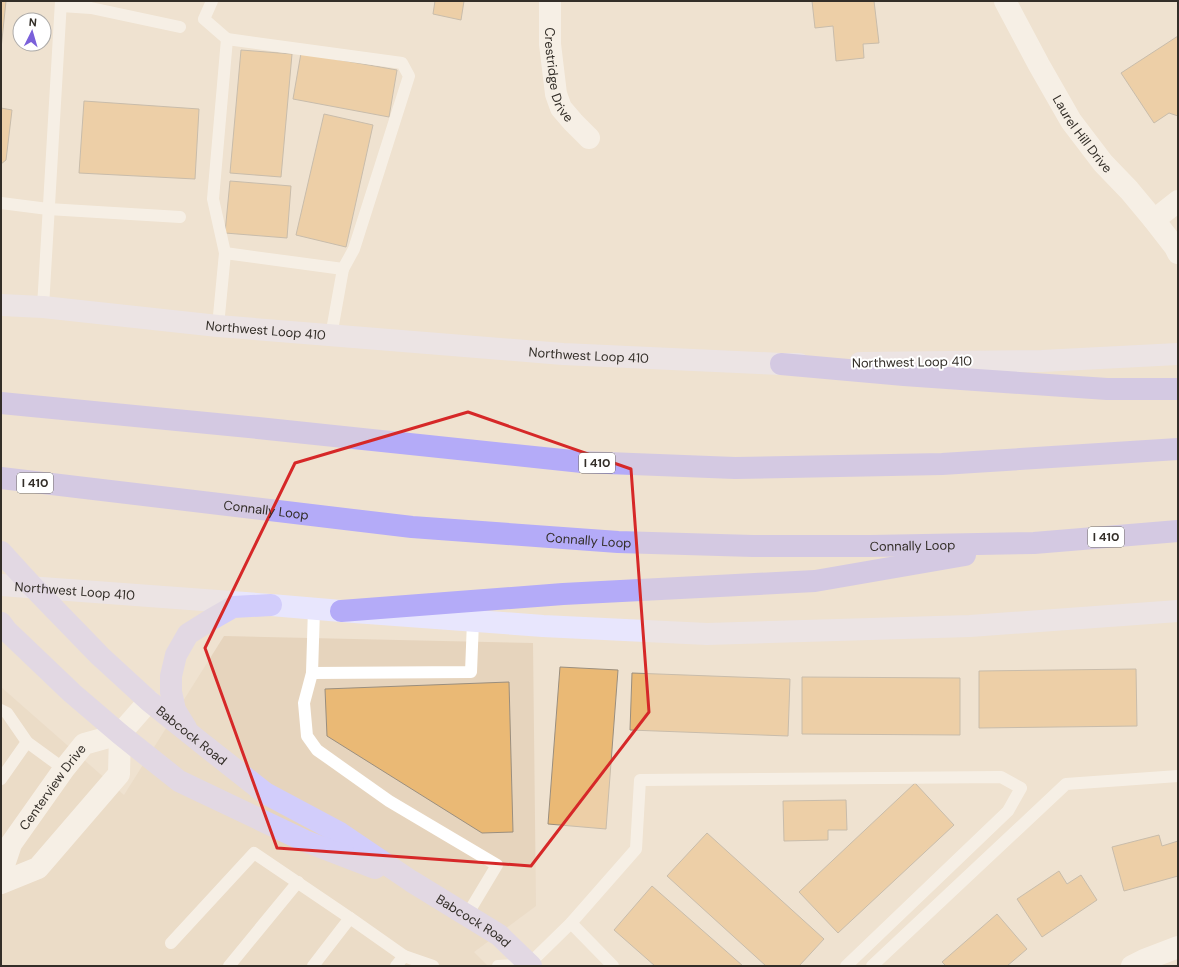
<svg xmlns="http://www.w3.org/2000/svg" width="1179" height="967" font-family="'DM Sans',sans-serif">
  <rect width="100%" height="100%" fill="#efe2d0"/>
  <path fill="#e6d4bd" d="M224,636L533,643L536,906L474,952L488,966H1V687L124,795Z"/>
  <g fill="#eab975" stroke="#9a8e7e">
    <path d="M1,1H6L1,49Z"/>
    <path d="M435,1H464L461,20L433,14Z"/>
    <path d="M812,1H874L879,43L863,44L864,58L836,61L833,26L815,28Z"/>
    <path d="M1178,36V116L1169,113L1154,123L1121,73Z"/>
    <path d="M241,50L292,54L281,177L230,173Z"/>
    <path d="M301,53L397,70L389,117L293,99Z"/>
    <path d="M84,101L199,109L195,179L79,173Z"/>
    <path d="M1,108L12,110L6,160L1,164Z"/>
    <path d="M324,114L373,125L346,247L296,235Z"/>
    <path d="M230,181L291,186L287,238L225,233Z"/>
    <path d="M560,667L618,670L606,829L548,824Z"/>
    <path d="M1136,669L1137,726L979,728V671Z"/>
    <path d="M632,673L790,679L788,736L630,730Z"/>
    <path d="M802,677L960,678V735L802,734Z"/>
    <path d="M509,682L513,832L482,833L327,736L325,689Z"/>
    <path d="M915,783L954,825L838,933L799,892Z"/>
    <path d="M846,800L847,830H828V840L784,841L783,801Z"/>
    <path d="M707,833L824,939L799,966H766L667,876Z"/>
    <path d="M1159,835L1162,846L1178,841V876L1124,891L1112,847Z"/>
    <path d="M1059,871L1067,884L1081,875L1097,900L1042,937L1017,899Z"/>
    <path d="M652,886L743,966H655L614,930Z"/>
    <path d="M997,914L1027,949L1007,966H946L942,962Z"/>
  </g>
  <g fill="none" stroke-linecap="round" stroke-linejoin="round">
    <g stroke="#fff" stroke-width="12">
      <path d="M212,1L204,19L227,39L213,199L225,253L218,326"/>
      <path d="M61,6L91,8L180,27"/>
      <path d="M227,39L402,63L409,76L354,249L343,269"/>
      <path d="M1,203L48,209L180,217"/>
      <path d="M225,253L343,269L331,336"/>
      <path d="M43,307L61,1"/>
      <path d="M312,673L314,609"/>
      <path d="M1,710L7,713L27,742L1,779"/>
      <path d="M27,742L64,769"/>
      <path d="M467,915L497,865L389,801L317,750L307,736L304,703L312,673L471,672L473,621"/>
      <path d="M350,918L404,956L396,966"/>
      <path d="M571,923L613,966"/>
      <path d="M171,943L254,853L350,918L313,966"/>
      <path d="M404,956L433,966"/>
      <path d="M229,966L298,882"/>
      <path d="M498,966L529,964L571,923L636,849L640,780L1001,777L1021,788L1008,811L846,966"/>
      <path d="M872,966L1066,784L1178,776"/>
    </g>
    <g stroke="#fff" stroke-width="22">
      <path id="s1" d="M550,1V44L556,94L561,108L573,122L589,138"/>
      <path id="s2" d="M1005,1L1039,65L1071,121L1103,163L1129,190L1154,220L1175,247L1178,253"/>
      <path d="M1154,220L1178,201"/>
      <path d="M120,734L149,701"/>
      <path id="s3" d="M1,874L11,844L64,769L84,744L120,734"/>
      <path d="M1,883L38,868L119,774L120,734"/>
      <path d="M1132,966L1144,960L1178,947"/>
    </g>
    <g stroke="#e8e6fd" stroke-width="22">
      <path id="s4" d="M1,305L43,307L218,326L563,354L781,364H799"/>
      <path d="M860,363L1042,361L1178,354"/>
      <path id="s5" d="M1,585L271,605L341,611L543,626L707,634L970,626L1178,611"/>
    </g>
    <g stroke="#d2cdfb" stroke-width="22">
      <path id="s6" d="M1,552L33,587L100,656L149,701L199,741L265,793L340,833L411,881L499,935L531,966"/>
      <path d="M1,623L7,631L72,693L120,734L179,781L305,841L375,868"/>
      <path d="M186,728L175,710L171,692V676L176,655L188,634L212,619L233,607L271,605"/>
    </g>
    <g stroke="#b4abf8" stroke-width="22">
      <path d="M781,364L904,375L1107,389H1178"/>
      <path d="M1,403L258,428L582,462L735,468L942,464L1178,449"/>
      <path id="s7" d="M1,478L412,527L618,542L753,546H870L1034,543L1178,531"/>
      <path d="M341,611L563,594L815,581L965,555"/>
    </g>
  </g>
  <path d="M0 0H1179V967H0ZM468,412L631,469L649,712L531,866L277,848L205,648L295,463Z" fill="#efe2d0" fill-opacity=".55" fill-rule="evenodd"/>
  <path fill="none" stroke="#d62828" stroke-width="3" stroke-linejoin="round" d="M468,412L631,469L649,712L531,866L277,848L205,648L295,463Z"/>
  <g text-anchor="middle" dominant-baseline="central" stroke-width="4" stroke-linejoin="round" paint-order="stroke">
    <g fill="#fff" stroke="#706d68" stroke-width="1">
      <rect x="579" y="453" width="36" height="20" rx="3"/>
      <rect x="17" y="473" width="36" height="20" rx="3"/>
      <rect x="1088" y="527" width="36" height="20" rx="3"/>
    </g>
    <g font-size="12" font-weight="bold" fill="#332e28">
      <text x="597" y="463">I 410</text>
      <text x="35" y="483">I 410</text>
      <text x="1106" y="537">I 410</text>
    </g>
    <g font-size="13" fill="#332e28" stroke="#fff">
      <text stroke="none"><textPath href="#s1" startOffset="75">Crestridge Drive</textPath></text>
      <text stroke="none"><textPath href="#s2" startOffset="154">Laurel Hill Drive</textPath></text>
      <text stroke="none"><textPath href="#s4" startOffset="266">Northwest Loop 410</textPath></text>
      <text stroke="none"><textPath href="#s4" startOffset="590">Northwest Loop 410</textPath></text>
      <text transform="translate(912 362) rotate(-1)">Northwest Loop 410</text>
      <text stroke="none"><textPath href="#s7" startOffset="267">Connally Loop</textPath></text>
      <text stroke="none"><textPath href="#s7" startOffset="591">Connally Loop</textPath></text>
      <text stroke="none"><textPath href="#s7" startOffset="915">Connally Loop</textPath></text>
      <text stroke="none"><textPath href="#s5" startOffset="74">Northwest Loop 410</textPath></text>
      <text stroke="none"><textPath href="#s6" startOffset="265">Babcock Road</textPath></text>
      <text stroke="none"><textPath href="#s3" startOffset="102">Centerview Drive</textPath></text>
      <text stroke="none"><textPath href="#s6" startOffset="603">Babcock Road</textPath></text>
    </g>
  </g>
  <rect width="1179" height="967" fill="none" stroke="#332e28" stroke-width="4"/>
  <g transform="translate(32 32) rotate(5)"><circle r="19" fill="#ffffff" stroke="#adaba9"/>
  <path d="M0-3L7 15L0 10L-7 15Z" fill="#7a60da"/>
  <text y="-6" font-size="11" font-weight="bold" text-anchor="middle" fill="#332e28">N</text>
  </g>
</svg>
